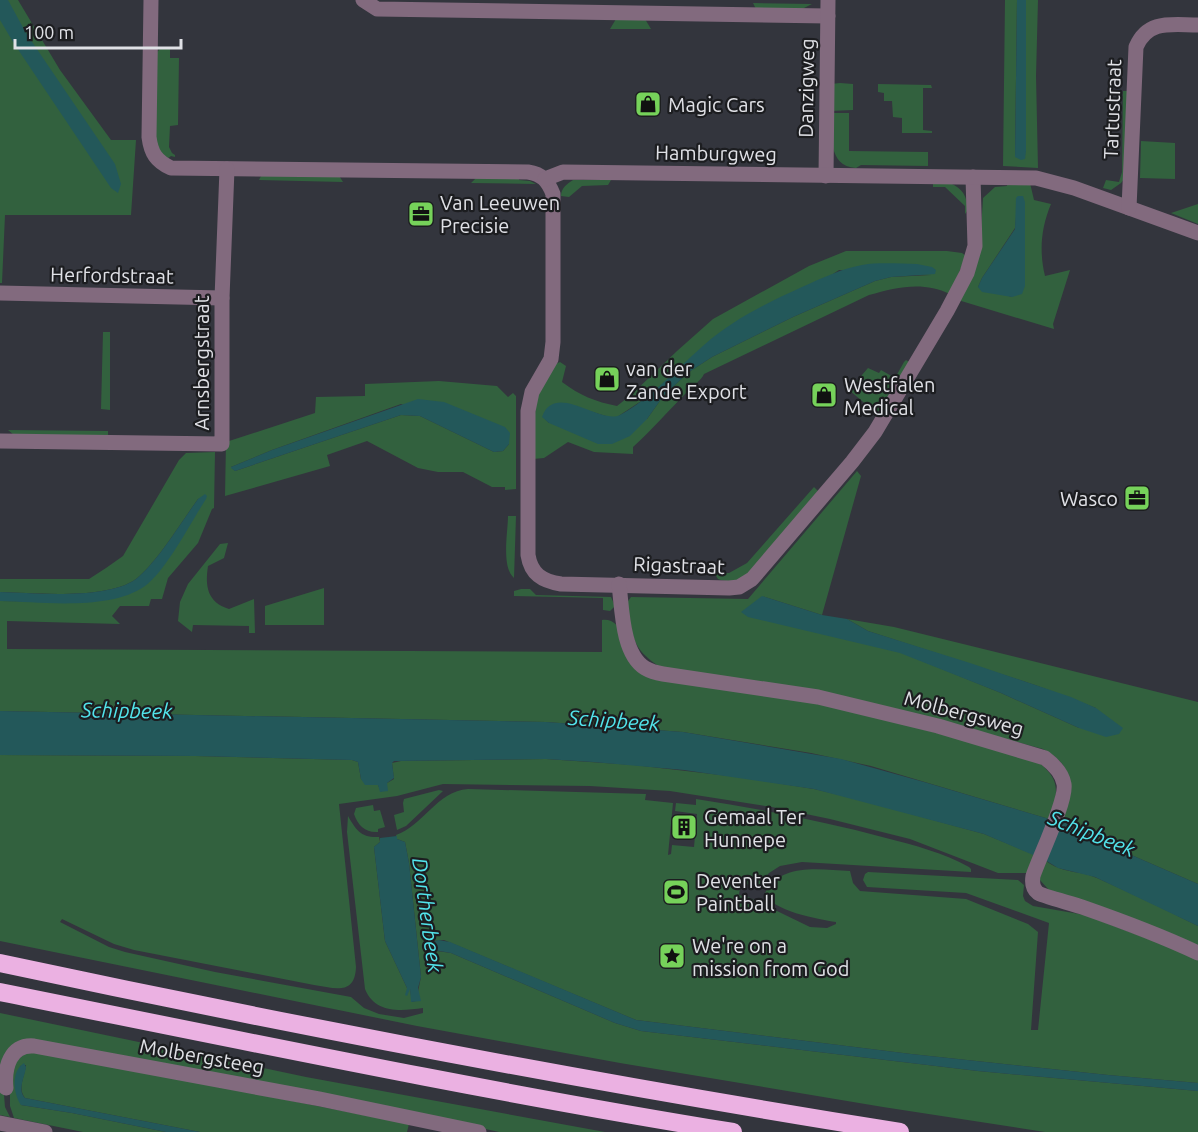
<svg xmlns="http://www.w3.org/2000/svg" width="1198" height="1132" font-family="Ubuntu,sans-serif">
  <rect width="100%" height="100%" fill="#33353d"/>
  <g fill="#32613e" fill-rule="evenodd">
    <path d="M0,0H18L60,70L111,140H136L131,215H5L2,283H0Z"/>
    <path d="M1005,0H1017L1015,156L1025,159L1026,0H1038L1036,76L1038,168L1003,166Z"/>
    <path d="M753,3L812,4L800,10L756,9Z"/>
    <path d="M616,19H645L651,29H610Z"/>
    <path d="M160,49H170V58H179L178,125L170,126L169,147L172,153L175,155V157L171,156L167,159L161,154L155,139L156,53Z"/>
    <path d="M840,83L853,84V110L830,111L831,84Z"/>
    <path d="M878,84L931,85L932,88H923V130L932,131V133H902V118L893,117L892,101H884V93L878,92Z"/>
    <path d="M1123,91H1129L1127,175L1121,183L1111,190L1103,188L1106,180L1119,182L1122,172Z"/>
    <path d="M831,113H849V151L928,152V166L861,165L856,168C827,166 832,133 831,113Z"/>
    <path d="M1141,141L1175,143V179L1140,178Z"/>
    <path d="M262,174H338L343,182L259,180Z"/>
    <path d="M478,176L519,177V180L530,181L536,184L471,183Z"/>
    <path d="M573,180H611L608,185L582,186L569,197L561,196C561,188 567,184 573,180Z"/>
    <path d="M950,183C963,189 967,196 968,210L965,214V206L945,187H933V184Z"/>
    <path d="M1007,183H1030L1034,200L1051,204C1041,228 1039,251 1045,276L1070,270L1053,324L1054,329L958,300L981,230L983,198L995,187L1007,186ZM1018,196H1023L1012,297L978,287L982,278L1015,228Z"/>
    <path d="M1198,204V224L1171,213Z"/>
    <path d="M846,251H947L962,253L966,256L950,294C923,281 897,287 869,295L704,374C701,381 693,385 688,391C669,410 652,430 633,447V454L594,452L568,442L544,458L533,459C533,434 533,372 560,362L566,366L562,382C579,395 596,402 617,406L631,395L677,351L713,319L809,266ZM839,270L931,275L891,277L875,281L793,317L712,357L689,372L664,395L647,419L549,423L544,418L563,403L609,417H617Z"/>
    <path d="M103,332H110V410L101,409Z"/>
    <path d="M906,360L909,362L879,412H875L849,390L868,368L879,373L881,370L895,378L904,362Z"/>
    <path d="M439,381L497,386L508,397L513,393L516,396V489L505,490V487H492L463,472H438L418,468L367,441L327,455L330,466L225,496L226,442L315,413L316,397L365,396V384ZM401,404L509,444L503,451L494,452L420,416L401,415L235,471L231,467L272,450Z"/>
    <path d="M8,430L108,431V437L14,435Z"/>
    <path d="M215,452L214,508L212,509L198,543L168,578L162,599H151L149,606H120L112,616L120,624L7,621V649L602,652V620C623,617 628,650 633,665L824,703L1034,759C1060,777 1060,791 1049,819L871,766L811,753L683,732L546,722L0,711V601L88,602L104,600L145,585L164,564L206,497L198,499C182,521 156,564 136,579C107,600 35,593 0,592V579H89L106,568L123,556L179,460L186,453Z"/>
    <path d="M857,471L861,476L822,615L762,596L1001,693L1079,728L1096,708L1035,685L868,631L847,619L894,627L1198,702V884L1106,844L1075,826L1061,821C1069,787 1079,769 1043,749L934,720L660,667C631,648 633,636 626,604L631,597L748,599Z"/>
    <path d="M814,487L818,491L747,576C738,581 728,583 718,579L714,573H729L747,563Z"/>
    <path d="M508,516H516L514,578C501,567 508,532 508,516Z"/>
    <path d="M228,543L224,558L208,566C205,586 207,602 229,609L254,599L255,633H249V626L193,625L192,632L178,621L180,602L188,584L220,544Z"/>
    <path d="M324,588V625H265V606Z"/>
    <path d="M521,589H530L536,595L611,597L615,606L610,611L603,610V598L514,596V591Z"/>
    <path d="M0,755L196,756L352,760L358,762L361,779L378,785L381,792L387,783L394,779L392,763L401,761L546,759L634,765L738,777L814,789L860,800L984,834L1035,855L1027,873H998L910,839L830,819L772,807L670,791L590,786L443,784L397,796L339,804L356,967C355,996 334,988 314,985L134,950L114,944L62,919L60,922L109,947L125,952L215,972L351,997L364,1008L379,1014L404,1018L423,1013V1008C401,1011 375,1014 365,989L347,832L348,816C356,830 361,838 379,837L380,842L374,847L385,941L407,988L410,989L412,1002L416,1001L421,977L409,863L405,842L397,839L396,835C423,826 437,791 468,789L646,794L645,800L673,803L668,855L671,854L672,845L694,847L697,814L675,811L676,803L696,805V799C760,809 824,821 886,838C914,845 944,853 969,867L971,869V872L802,862L780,866L769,873L757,889L741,881L739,895L748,897L810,927L827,928L836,924V922C818,919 771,911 765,893C782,862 820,870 850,871L853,883L860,891L966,899L1028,924L1038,932L1031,1030H1038L1049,923L966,893L867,887L863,880L865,874L868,872L1018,880L1024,885L1023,896L1025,901L1033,906L1085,915L1198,958V1083L1108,1075L911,1054L636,1020L444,940L433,941L437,951L451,953L615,1023L641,1031L978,1071L1198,1091V1132H1045L883,1107L620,1063L417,1026L0,941Z"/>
    <path d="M439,790L443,791L406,826L397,830L394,815L404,812L403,803L404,799Z"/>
    <path d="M373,805L374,811L380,810L385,827L378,829V832C366,833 358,826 354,814L356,808Z"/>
    <path d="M1045,860C1062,874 1079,870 1097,878C1131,893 1164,909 1198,926V948L1049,890L1039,879Z"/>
    <path d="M0,1013L306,1077L605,1132H499L450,1121L20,1044L4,1095L5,1107L10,1117L0,1115Z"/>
    <path d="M29,1049L409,1124L407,1132H200L25,1098C17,1088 25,1076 26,1065L20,1066L21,1105L72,1113L166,1132H83L14,1118L10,1106V1067Z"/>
  </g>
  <g fill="#23585a">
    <path d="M0,0H8L26,33L115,164L121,184L118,193L111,188L13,42L0,20Z"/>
    <path d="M1017,0H1026V151L1025,159L1021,160L1015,157Z"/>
    <path d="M1018,196H1023L1025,202V286L1022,294L1012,297L982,292L978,287L982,278L1015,229L1016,198Z"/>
    <path d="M917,264L932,267L936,270L935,274L891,277L875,281L793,317L712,357L689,372L664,395L647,419L630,436L612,444H598L549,423L542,417C555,381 600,425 620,415C646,402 681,365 704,345C733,319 767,303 802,287C822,278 841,269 862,265C880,262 900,264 917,264Z"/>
    <path d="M418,399L444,402L505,427L510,433L509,444L503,451L494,452L420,416L401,415L235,471L231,468V467L272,450Z"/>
    <path d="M205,494L207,496L206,499C191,522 166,571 145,586C110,611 42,602 0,601V592C35,593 107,600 136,579C156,564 182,521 198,499Z"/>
    <path d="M762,596L822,615L847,619L868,631L970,663L1071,697L1096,708L1123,728L1119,734L1106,737L1079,728L1001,693L900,653L748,617L741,612Z"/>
    <path d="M0,711L546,722L683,732L841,759L924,782L1049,819L1065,822L1106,844L1198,884V926L1095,877L1058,868L1045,860L984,834L814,789L684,770L593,762L546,759L394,761L392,763L394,778L387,783L388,791L380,792L378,785H365L361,779L358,762L352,760L196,756L0,755Z"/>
    <path d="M397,836V839L405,842L409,863L421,977L418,988L421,1001L411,1002L410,989L407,996L405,995L407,988L385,941L374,847L380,842V838Z"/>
    <path d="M438,940L450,942L636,1020L911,1054L1108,1075L1198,1083V1091L978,1071L641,1031L615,1023L451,953L434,950L431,943Z"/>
    <path d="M24,1063L26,1067C25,1077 17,1089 25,1098L200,1132H166L72,1113L21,1105C13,1093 11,1071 24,1063Z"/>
  </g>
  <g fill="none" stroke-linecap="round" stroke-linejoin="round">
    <g stroke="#826a7e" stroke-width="15">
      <path d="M151,0L149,137C151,153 156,161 171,168L528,172C542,174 548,181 553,194V342L551,359L532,392L528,411V555C531,574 542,581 561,584L729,588L739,587L752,579L852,462L875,432L947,311L967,273L975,246L973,177"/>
      <path d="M363,0L377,9L828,16"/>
      <path d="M826,176L828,0"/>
      <path d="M545,179L563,172L1036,178L1074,188L1198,233"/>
      <path d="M1129,208L1136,47C1148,19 1172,25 1198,25"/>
      <path d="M0,293L222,298"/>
      <path d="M0,441L222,444V298L227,169"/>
      <path d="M619,584C622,608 622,654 645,668C650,671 657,673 663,674L818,697L938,726L1045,758C1053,764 1062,773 1064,784C1067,800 1039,858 1033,876C1032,882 1033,889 1038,893C1042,896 1074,904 1082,907C1122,921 1160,935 1198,953"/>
      <path d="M6,1088C4,1068 10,1044 34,1046L320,1099L479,1132"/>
      <path d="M0,1123L45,1132"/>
    </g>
    <g stroke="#ebb1e2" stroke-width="18">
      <path d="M0,963C299,1027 599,1084 900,1132"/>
      <path d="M0,992C244,1041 487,1092 733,1132"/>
    </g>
  </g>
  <defs>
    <symbol id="shop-square" viewBox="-11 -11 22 22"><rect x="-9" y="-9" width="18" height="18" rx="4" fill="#76d25a" stroke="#1c1d20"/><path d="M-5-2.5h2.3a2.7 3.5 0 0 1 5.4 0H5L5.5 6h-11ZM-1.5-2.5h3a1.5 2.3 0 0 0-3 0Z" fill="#111"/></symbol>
    <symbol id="office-square" viewBox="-11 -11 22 22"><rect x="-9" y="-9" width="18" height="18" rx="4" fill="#76d25a" stroke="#1c1d20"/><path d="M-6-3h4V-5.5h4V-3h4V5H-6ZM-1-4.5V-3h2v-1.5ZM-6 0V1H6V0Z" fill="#111"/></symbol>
    <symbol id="building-square" viewBox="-11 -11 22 22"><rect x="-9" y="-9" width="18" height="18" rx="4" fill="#76d25a" stroke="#1c1d20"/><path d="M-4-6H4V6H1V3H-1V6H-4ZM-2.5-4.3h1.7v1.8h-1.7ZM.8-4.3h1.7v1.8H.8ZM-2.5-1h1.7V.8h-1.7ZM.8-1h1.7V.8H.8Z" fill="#111"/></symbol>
    <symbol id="stadium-square" viewBox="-11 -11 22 22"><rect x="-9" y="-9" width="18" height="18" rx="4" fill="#76d25a" stroke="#1c1d20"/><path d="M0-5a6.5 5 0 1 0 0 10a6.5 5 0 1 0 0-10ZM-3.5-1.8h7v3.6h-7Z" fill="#111"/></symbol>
    <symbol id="sight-square" viewBox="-11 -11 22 22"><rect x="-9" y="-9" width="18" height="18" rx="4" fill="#76d25a" stroke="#1c1d20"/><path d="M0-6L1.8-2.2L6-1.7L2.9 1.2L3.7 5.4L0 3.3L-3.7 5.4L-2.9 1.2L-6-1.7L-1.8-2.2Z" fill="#111"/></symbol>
  </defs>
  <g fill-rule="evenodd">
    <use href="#shop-square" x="633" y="89" width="30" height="30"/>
    <use href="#office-square" x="406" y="199" width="30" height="30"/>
    <use href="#shop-square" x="592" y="364" width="30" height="30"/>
    <use href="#shop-square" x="809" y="380" width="30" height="30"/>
    <use href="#office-square" x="1122" y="483" width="30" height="30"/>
    <use href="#building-square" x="669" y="812" width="30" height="30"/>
    <use href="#stadium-square" x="661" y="877" width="30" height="30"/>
    <use href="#sight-square" x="657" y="941" width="30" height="30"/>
  </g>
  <g text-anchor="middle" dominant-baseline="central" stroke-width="4.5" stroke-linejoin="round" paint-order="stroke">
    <g font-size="20" fill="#e0e1e6" stroke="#1c1d20">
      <text transform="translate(806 88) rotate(-89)">Danzigweg</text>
      <text transform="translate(1112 109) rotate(-88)">Tartustraat</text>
      <text transform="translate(716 153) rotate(1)">Hamburgweg</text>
      <text transform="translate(112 275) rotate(1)">Herfordstraat</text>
      <text transform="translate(201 363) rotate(-90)">Arnsbergstraat</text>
      <text transform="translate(679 565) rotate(2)">Rigastraat</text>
      <text transform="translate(964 713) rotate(15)">Molbergsweg</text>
      <text transform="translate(202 1056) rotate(10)">Molbergsteeg</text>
    </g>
    <g font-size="20" fill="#e0e1e6" stroke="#1c1d20" text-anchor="start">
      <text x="668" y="104">Magic Cars</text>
      <text x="440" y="202">Van Leeuwen<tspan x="440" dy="23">Precisie</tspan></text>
      <text x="626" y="368">van der<tspan x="626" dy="23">Zande Export</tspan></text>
      <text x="844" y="384">Westfalen<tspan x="844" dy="23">Medical</tspan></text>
      <text x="1118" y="498" text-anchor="end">Wasco</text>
      <text x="704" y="816">Gemaal Ter<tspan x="704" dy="23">Hunnepe</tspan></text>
      <text x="696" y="880">Deventer<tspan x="696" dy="23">Paintball</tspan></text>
      <text x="692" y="945">We're on a<tspan x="692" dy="23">mission from God</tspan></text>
    </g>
    <g font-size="21" font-style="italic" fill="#52e4eb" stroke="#1c1d20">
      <text transform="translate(127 710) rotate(1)">Schipbeek</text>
      <text transform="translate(614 720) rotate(4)">Schipbeek</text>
      <text transform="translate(1092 833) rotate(22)">Schipbeek</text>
      <text transform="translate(428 915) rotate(82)">Dortherbeek</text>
    </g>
  </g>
  <path d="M15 39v9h166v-9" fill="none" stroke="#e0e1e6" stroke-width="3"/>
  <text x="24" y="39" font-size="18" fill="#e0e1e6" stroke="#1c1d20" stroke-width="4.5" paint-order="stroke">100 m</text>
</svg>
